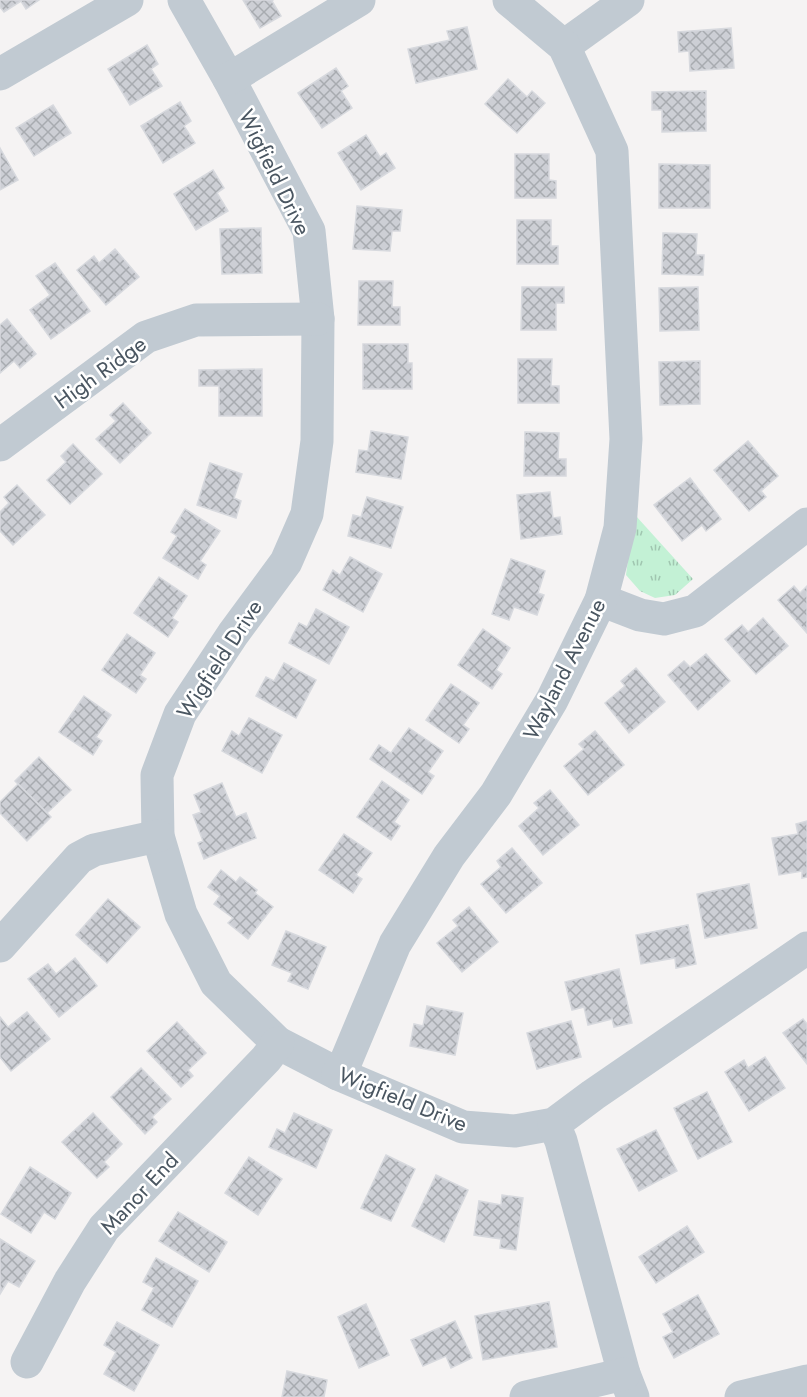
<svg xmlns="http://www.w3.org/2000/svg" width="807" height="1397" font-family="Jost,sans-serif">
  <defs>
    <pattern id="grass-tufts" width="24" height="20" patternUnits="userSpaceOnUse" patternTransform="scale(1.5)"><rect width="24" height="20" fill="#c3f1d5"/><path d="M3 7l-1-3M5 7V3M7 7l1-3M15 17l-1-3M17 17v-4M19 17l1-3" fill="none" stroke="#a0c6b0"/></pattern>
    <pattern id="building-cross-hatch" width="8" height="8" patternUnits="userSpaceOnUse" patternTransform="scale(1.5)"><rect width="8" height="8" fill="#cdcfd5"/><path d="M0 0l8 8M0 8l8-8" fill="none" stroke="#a8abb0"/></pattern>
  </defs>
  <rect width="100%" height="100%" fill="#f5f3f3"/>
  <path fill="url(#grass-tufts)" d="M636,516L693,579L675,595L655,598L640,591L626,575L629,552Z"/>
  <g fill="url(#building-cross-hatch)" stroke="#d7d9de" stroke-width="1.5">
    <path d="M0,0H39L26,9L21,1L4,12L0,7Z"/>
    <path d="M243,0H273L272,1L281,16L260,28Z"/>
    <path d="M467,27L477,69L416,83L408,49L450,40L447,31Z"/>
    <path d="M731,28L734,68L690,71L689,51L679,52L678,32Z"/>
    <path d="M147,45L158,64L151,69L162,86L130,105L108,69Z"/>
    <path d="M336,68L348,86L341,91L352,108L322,128L298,93Z"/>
    <path d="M508,79L527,97L532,91L545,103L517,133L485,104Z"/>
    <path d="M706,91V131L662,132V110H652V92Z"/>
    <path d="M180,102L191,121L184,126L195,143L163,163L141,126Z"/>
    <path d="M53,105L71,133L34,156L16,128Z"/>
    <path d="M366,135L380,157L386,153L395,168L361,190L338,153Z"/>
    <path d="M0,148L18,180L0,190Z"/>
    <path d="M515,154H549V180L556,181V198H515Z"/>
    <path d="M659,164L710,165V208H659Z"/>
    <path d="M213,170L224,188L217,193L228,211L196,230L174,194Z"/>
    <path d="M357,206L402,210L400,231H392L390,251L353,249Z"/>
    <path d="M517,220H551V246H558V264H517Z"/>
    <path d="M261,228L262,273L222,274L220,229Z"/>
    <path d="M663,233L697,234L696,255H704L703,275L662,274Z"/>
    <path d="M115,249L139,277L106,305L77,270L94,256L99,263Z"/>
    <path d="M55,263L90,311L51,339L30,310L50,295L36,276Z"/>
    <path d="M359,281H393L392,307H400V325H358Z"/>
    <path d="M522,287H564V303H556V330H521Z"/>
    <path d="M698,287L699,330L660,331L659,288Z"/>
    <path d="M7,319L36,354L20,368L14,361L0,373V325Z"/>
    <path d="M363,344H408V363H412V389H363Z"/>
    <path d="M518,359H552L551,386H559V403H518Z"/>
    <path d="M700,361V404L660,405L659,362Z"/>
    <path d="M262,369V416H219V386H199V370Z"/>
    <path d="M123,403L151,433L120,463L96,439L116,421L110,415Z"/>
    <path d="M371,431L408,437L401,479L356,472L359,450L368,451Z"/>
    <path d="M525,432L559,433L558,459H566V476H524Z"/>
    <path d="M748,441L778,476L761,491L766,497L749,511L714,470Z"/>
    <path d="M73,444L102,474L70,504L47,480L66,462L61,456Z"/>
    <path d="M210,463L242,474L234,498L241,501L236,518L197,505Z"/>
    <path d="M690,478L721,519L706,531L702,525L682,541L654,505Z"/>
    <path d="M17,485L45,515L13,545L0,531V512L9,503L4,497Z"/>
    <path d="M550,492L553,518L560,517L562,534L521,539L517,495Z"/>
    <path d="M367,497L403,507L391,548L348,536L353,515L361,517Z"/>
    <path d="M185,509L220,531L200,561L206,565L198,579L163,558L177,536L171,532Z"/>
    <path d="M350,557L382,574L363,612L323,590L333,570L340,575Z"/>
    <path d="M511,559L545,571L538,593L544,595L537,615L514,607L509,620L492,614Z"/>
    <path d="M159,577L187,596L172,618L178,622L168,637L134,613Z"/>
    <path d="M794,586L800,593L807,586V633L778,600Z"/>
    <path d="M316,609L349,627L329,664L289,643L299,623L307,627Z"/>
    <path d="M763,618L788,646L756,674L725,639L742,625L748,632Z"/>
    <path d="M483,629L510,648L496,670L502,674L492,689L458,665Z"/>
    <path d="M127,634L155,653L140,675L146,679L136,693L102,670Z"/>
    <path d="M706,654L730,681L698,710L668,675L684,661L690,667Z"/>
    <path d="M284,663L316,680L296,718L256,696L266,677L274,681Z"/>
    <path d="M636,668L665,702L629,733L605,703L625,686L621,681Z"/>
    <path d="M451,684L479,703L463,725L469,729L459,743L426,720Z"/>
    <path d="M84,696L111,715L96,737L102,741L93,755L59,732Z"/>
    <path d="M249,718L282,735L262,773L222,751L232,731L239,736Z"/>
    <path d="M409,728L443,751L428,772L434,776L422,794L370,759L379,745L391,753Z"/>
    <path d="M595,731L624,765L588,795L564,766L584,749L579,744Z"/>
    <path d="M39,757L71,790L47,813L15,781Z"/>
    <path d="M382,781L409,800L394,822L400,826L391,840L357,817Z"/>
    <path d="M222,783L236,817L246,813L256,838L204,859L198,843L203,841L193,815L201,812L194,795Z"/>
    <path d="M18,784L51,817L27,841L0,813V802Z"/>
    <path d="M550,790L579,825L543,855L519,826L539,808L534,803Z"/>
    <path d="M807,821V877L802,878V871L779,875L772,838L798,834L796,824Z"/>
    <path d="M344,834L372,853L356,875L362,879L353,893L319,870Z"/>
    <path d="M512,848L542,883L506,913L481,884L501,867L497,861Z"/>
    <path d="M221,870L236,882L240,877L257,890L255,893L273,907L248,939L228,923L233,918L214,904L220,896L208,887Z"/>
    <path d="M749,884L757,928L705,938L697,894Z"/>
    <path d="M108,899L140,927L107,963L76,935Z"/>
    <path d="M469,907L498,942L462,972L437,943L458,926L453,920Z"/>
    <path d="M688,925L696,964L676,968L675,958L641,964L636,935Z"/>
    <path d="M286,931L326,947L308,989L288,981L292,973L272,965Z"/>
    <path d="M75,958L97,986L59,1017L28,979L48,964L56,974Z"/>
    <path d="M619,969L632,1023L614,1027L612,1019L588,1025L584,1007L572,1010L565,982Z"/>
    <path d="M427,1006L463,1013L455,1055L410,1046L414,1024L423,1026Z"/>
    <path d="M27,1012L50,1039L11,1071L0,1057V1017L8,1027Z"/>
    <path d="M803,1019L807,1024V1064L783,1033Z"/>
    <path d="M571,1021L581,1057L537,1069L527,1033Z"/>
    <path d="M177,1022L206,1053L188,1070L193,1076L181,1087L147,1051Z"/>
    <path d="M765,1057L785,1088L749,1111L725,1072L744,1060L748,1068Z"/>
    <path d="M141,1068L171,1099L152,1117L157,1122L145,1134L111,1097Z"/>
    <path d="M707,1092L732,1142L698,1159L674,1108Z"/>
    <path d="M93,1113L122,1144L104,1162L109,1167L97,1178L62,1142Z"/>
    <path d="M294,1113L332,1130L316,1168L269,1147L277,1129L285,1133Z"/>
    <path d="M656,1130L677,1171L639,1191L617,1149Z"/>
    <path d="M386,1155L415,1169L391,1221L361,1208Z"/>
    <path d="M249,1157L282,1179L258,1215L225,1193Z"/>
    <path d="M30,1167L71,1193L55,1219L44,1212L31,1233L1,1214Z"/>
    <path d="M436,1175L468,1190L444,1242L412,1226Z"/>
    <path d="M502,1195L523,1198L516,1250L500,1248L501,1239L474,1235L479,1201L501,1205Z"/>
    <path d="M178,1212L227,1242L209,1272L159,1241Z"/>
    <path d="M687,1226L704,1252L656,1283L639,1257Z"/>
    <path d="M0,1239L35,1261L19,1287L8,1281L0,1294Z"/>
    <path d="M156,1258L198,1281L172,1327L142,1310L154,1288L143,1282Z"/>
    <path d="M698,1295L719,1334L674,1358L663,1337L673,1332L663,1314Z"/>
    <path d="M549,1302L557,1347L483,1360L475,1316Z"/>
    <path d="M366,1304L389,1355L359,1368L338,1317Z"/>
    <path d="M455,1321L472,1358L451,1368L446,1356L423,1366L411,1340Z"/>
    <path d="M117,1322L159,1345L134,1391L104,1374L116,1352L104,1345Z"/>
    <path d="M287,1371L327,1380L324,1397H282Z"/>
  </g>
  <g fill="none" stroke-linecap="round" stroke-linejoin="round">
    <g stroke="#c1cad2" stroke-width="33">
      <path d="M184,0L229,79L309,231L318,319L317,441L307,514L286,562L233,634L180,714L157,775L158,836L181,914L216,983L278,1043L338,1074L463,1127L515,1131L554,1124L593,1095L807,948"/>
      <path d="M564,46L628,0"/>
      <path d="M0,74L127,0"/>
      <path d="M229,79L359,0"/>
      <path d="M0,445L146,337L196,320L318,319"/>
      <path d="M601,600L640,615L664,619L695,611L807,524"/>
      <path d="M0,946L79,858L94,850L158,836"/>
      <path d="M338,1074L346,1061L395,944L449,856L496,794L552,700L601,600L620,528L626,439L612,151L564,46L509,0"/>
      <path d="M554,1124L561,1141L624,1374L633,1397"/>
      <path d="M27,1362L70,1281L104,1228L266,1059L278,1043"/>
      <path d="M526,1397L624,1374"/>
      <path d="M741,1397L807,1381"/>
    </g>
  </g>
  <g text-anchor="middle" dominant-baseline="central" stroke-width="5" stroke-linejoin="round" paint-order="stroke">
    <g font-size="22" fill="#4a5661" stroke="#fff">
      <text transform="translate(275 172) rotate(64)">Wigfield Drive</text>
      <text transform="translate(100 372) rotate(-36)">High Ridge</text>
      <text transform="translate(219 659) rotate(-57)">Wigfield Drive</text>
      <text transform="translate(564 669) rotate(-63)">Wayland Avenue</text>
      <text transform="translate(403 1099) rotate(22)">Wigfield Drive</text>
      <text transform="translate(139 1193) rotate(-47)">Manor End</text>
    </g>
  </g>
</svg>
